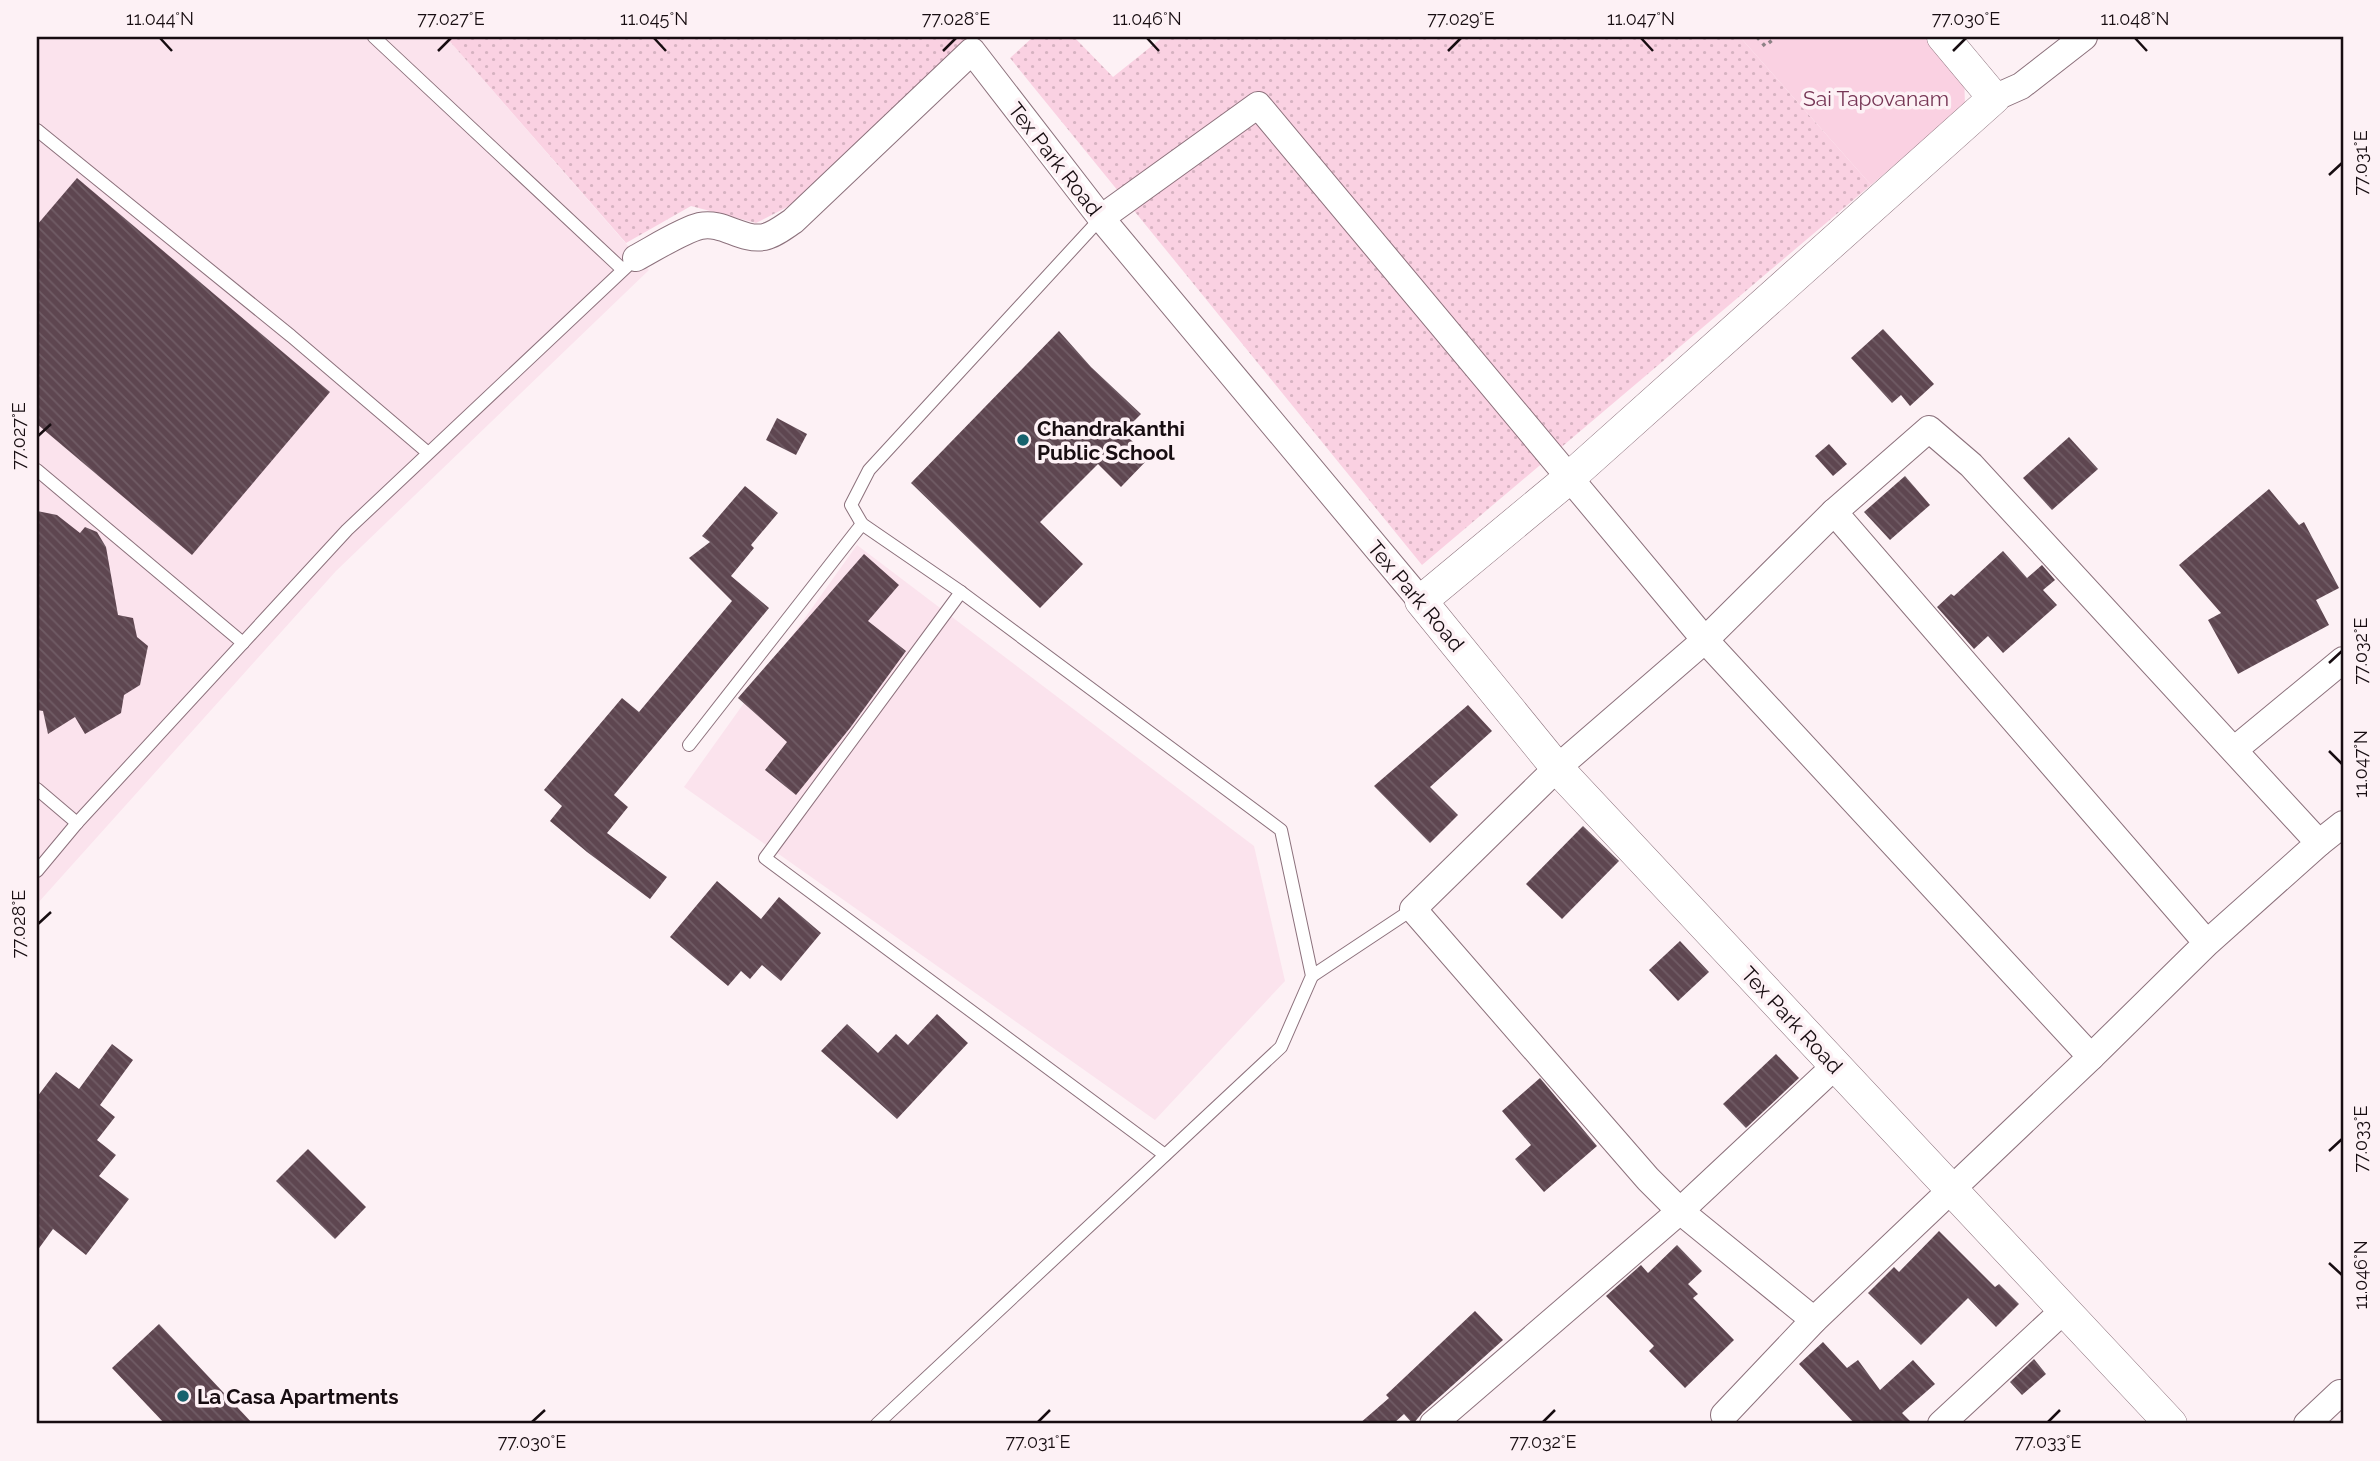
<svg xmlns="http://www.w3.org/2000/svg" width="2380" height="1461" font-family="Raleway,sans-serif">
  <defs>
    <pattern id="grass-dots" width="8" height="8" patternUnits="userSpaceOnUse" patternTransform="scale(1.75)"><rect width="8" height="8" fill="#fad1e2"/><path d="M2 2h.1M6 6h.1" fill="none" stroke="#d6b2c1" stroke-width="1.8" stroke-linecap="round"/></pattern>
    <pattern id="building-back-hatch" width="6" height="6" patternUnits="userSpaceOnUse" patternTransform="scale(1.75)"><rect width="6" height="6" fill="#5e4650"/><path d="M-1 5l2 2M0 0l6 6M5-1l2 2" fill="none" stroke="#705c65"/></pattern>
  </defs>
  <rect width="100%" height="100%" fill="#fdf1f5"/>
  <g fill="#fbe3ed">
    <path d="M37,37H446L649,270L336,571L37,904Z"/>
    <path d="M857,545L1254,846L1285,981L1155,1120L684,787Z"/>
  </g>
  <g fill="url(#grass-dots)">
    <path d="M446,37H971L793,204L756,223L691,206L626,243Z"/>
    <path d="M1033,37H1074L1113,77L1163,37H1740L1871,185L1422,565L1010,58Z"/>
  </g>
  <path fill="#fad1e2" d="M1740,37H1933L1964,74L1965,105L1871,185Z"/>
  <g fill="url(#building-back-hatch)">
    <path d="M77,178L330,392L192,555L37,424V225Z"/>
    <path d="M1883,329L1934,384L1910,406L1901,395L1892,403L1851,358Z"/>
    <path d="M1059,331L1091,367L1141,414L1123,432L1149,458L1121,487L1098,464L1040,522L1083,564L1040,608L911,483Z"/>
    <path d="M777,418L807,434L796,455L766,440Z"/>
    <path d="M2069,437L2098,469L2052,510L2023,478Z"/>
    <path d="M1829,444L1847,464L1833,476L1815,456Z"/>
    <path d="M1905,476L1930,505L1890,540L1864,512Z"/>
    <path d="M745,486L778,513L751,545L754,548L731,576L769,608L614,795L628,807L607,833L667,877L650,899L587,852L550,821L562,806L544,790L622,698L639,712L732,601L689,558L710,542L702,536Z"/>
    <path d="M2269,489L2299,525L2304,522L2339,588L2316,600L2329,625L2238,674L2208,620L2221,613L2179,565Z"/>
    <path d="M37,511L57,515L80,533L85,527L97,532L106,547L118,615L133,618L137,637L148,646L140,685L124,695L121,713L85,734L75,717L48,734L43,711L37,710Z"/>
    <path d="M2003,551L2027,578L2042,565L2055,580L2043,590L2057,605L2003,653L1988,636L1974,649L1937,607L1951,594L1954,596Z"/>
    <path d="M864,554L899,585L868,621L906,651L850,728L796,795L765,770L787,742L738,698Z"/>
    <path d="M1468,705L1492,731L1430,787L1458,815L1430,843L1374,786Z"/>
    <path d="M1583,826L1619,861L1562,919L1526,884Z"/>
    <path d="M717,881L761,919L779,897L821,933L781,981L762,965L750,979L741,971L728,986L670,937Z"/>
    <path d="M1680,941L1709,972L1678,1001L1649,970Z"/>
    <path d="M937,1014L968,1043L897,1119L821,1051L847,1024L878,1053L896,1034L908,1045Z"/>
    <path d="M112,1044L133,1060L100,1105L115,1117L97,1140L116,1155L99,1176L129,1199L86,1255L53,1229L37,1251V1097L56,1072L79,1089Z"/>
    <path d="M1776,1054L1799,1078L1746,1128L1723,1104Z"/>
    <path d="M1540,1078L1597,1146L1544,1192L1515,1159L1531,1145L1502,1111Z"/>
    <path d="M308,1149L366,1207L335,1239L276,1181Z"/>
    <path d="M1939,1231L1995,1287L1999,1284L2019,1304L1996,1327L1968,1298L1921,1345L1868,1293L1894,1267L1899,1272Z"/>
    <path d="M1677,1245L1702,1271L1688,1284L1698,1294L1693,1298L1734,1340L1685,1388L1649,1351L1654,1346L1606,1296L1641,1265L1648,1273Z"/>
    <path d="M1475,1311L1503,1340L1423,1412L1413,1424L1404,1414L1393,1424H1359L1389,1398L1386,1395Z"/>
    <path d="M159,1324L253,1424H165L112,1368Z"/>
    <path d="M1823,1342L1847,1368L1858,1360L1880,1390L1913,1360L1935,1384L1902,1413L1913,1424H1855L1799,1364Z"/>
    <path d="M2034,1359L2046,1374L2022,1395L2010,1382Z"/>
  </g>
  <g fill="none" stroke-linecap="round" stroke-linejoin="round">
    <defs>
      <g id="service">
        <path d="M374,37L622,269"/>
        <path d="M37,130L291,336L427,452"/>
        <path d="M37,470L243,643"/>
        <path d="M961,592L765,858L1165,1155"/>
        <path d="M689,745L862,524"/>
        <path d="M37,789L77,823"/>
        <path d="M37,871L77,823L347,530L636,258"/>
        <path d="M1312,976L1413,909"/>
        <path d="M877,1424L1281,1047L1312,976L1281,830L961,592L862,524L851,505L869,470L1101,218"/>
      </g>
      <g id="minor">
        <path d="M1994,98L2021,86L2084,37"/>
        <path d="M1101,218L1258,105L1705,640L2091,1057"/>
        <path d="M636,258C653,249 683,230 700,226C723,221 741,241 764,237C774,235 784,227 793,221L972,51L1101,218L1421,601"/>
        <path d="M2234,750L2343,660"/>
        <path d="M2319,843L2343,824"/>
        <path d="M1814,1320L1680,1211L1648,1179L1413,909L1557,768L1705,640L1834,512"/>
        <path d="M1724,1415L1814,1320L2091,1057L2207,943L2319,843L1971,465L1929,429L1834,512L2207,943"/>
        <path d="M1433,1424L1680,1211L1835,1066"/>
        <path d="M1941,1424L2064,1310"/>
        <path d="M2307,1424L2340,1393"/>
      </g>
      <path id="tertiary" d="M1943,37L1994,98L1568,479L1421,601L1557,768L2171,1424"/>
    </defs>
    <use href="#service" stroke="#8c717c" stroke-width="14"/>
    <use href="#minor" stroke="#8c717c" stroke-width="28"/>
    <use href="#tertiary" stroke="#8c717c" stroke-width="33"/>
    <path stroke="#8d8286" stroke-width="3.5" stroke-dasharray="3.5 5" stroke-linecap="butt" d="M1757,37L1765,46L1776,37"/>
    <use href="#service" stroke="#fff" stroke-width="12"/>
    <use href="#minor" stroke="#fff" stroke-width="26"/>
    <use href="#tertiary" stroke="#fff" stroke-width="32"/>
  </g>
  <path fill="none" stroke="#170d11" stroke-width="2.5" d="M160,38L172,51M654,38L666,51M1147,38L1159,51M1641,38L1653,51M2135,38L2147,51M438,51L451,38M943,51L956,38M1448,51L1461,38M1953,51L1966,38M2329,175L2342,163M38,436L51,424M2329,663L2342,651M2329,751L2342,764M38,924L51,912M2329,1151L2342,1139M2329,1263L2342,1275M532,1422L545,1410M1038,1422L1050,1410M1543,1422L1555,1410M2048,1422L2060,1410"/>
  <g fill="#16626d" stroke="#fdf1f5" stroke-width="2.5">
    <circle cx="1023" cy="440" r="7"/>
    <circle cx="183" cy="1396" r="7"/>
  </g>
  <g text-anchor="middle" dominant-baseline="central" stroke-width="7" stroke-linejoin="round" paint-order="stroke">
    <g font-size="21" fill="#763655" stroke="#fdf1f5">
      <text x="1876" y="98">Sai Tapovanam</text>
    </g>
    <g font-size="21" fill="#170d11" stroke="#fdf1f5">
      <text transform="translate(1055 159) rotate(52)">Tex Park Road</text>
      <text transform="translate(1416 596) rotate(50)">Tex Park Road</text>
      <text transform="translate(1792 1020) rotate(47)">Tex Park Road</text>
    </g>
    <g font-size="21" font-weight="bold" fill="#170d11" stroke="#fdf1f5" text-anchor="start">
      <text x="1037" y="428">Chandrakanthi<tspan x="1037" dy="24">Public School</tspan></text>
      <text x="197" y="1396">La Casa Apartments</text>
    </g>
  </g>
  <rect width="2380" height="1461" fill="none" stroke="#fdf1f5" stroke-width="77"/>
  <rect x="38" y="38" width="2304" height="1384" fill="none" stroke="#170d11" stroke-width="2.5"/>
  <g font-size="18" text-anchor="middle" fill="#170d11">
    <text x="160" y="25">11.044°N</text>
    <text x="451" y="25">77.027°E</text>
    <text x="654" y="25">11.045°N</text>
    <text x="956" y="25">77.028°E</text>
    <text x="1147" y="25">11.046°N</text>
    <text x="1461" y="25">77.029°E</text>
    <text x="1641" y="25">11.047°N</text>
    <text x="1966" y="25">77.030°E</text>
    <text x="2135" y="25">11.048°N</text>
    <text transform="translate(2361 163) rotate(-90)" y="6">77.031°E</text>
    <text transform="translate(19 436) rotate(-90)" y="6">77.027°E</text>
    <text transform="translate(2361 651) rotate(-90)" y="6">77.032°E</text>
    <text transform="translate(2361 764) rotate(-90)" y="6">11.047°N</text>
    <text transform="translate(19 924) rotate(-90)" y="6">77.028°E</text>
    <text transform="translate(2361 1139) rotate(-90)" y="6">77.033°E</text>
    <text transform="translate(2361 1275) rotate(-90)" y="6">11.046°N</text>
    <text x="532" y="1448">77.030°E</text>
    <text x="1038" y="1448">77.031°E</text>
    <text x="1543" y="1448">77.032°E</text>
    <text x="2048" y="1448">77.033°E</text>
  </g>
</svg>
